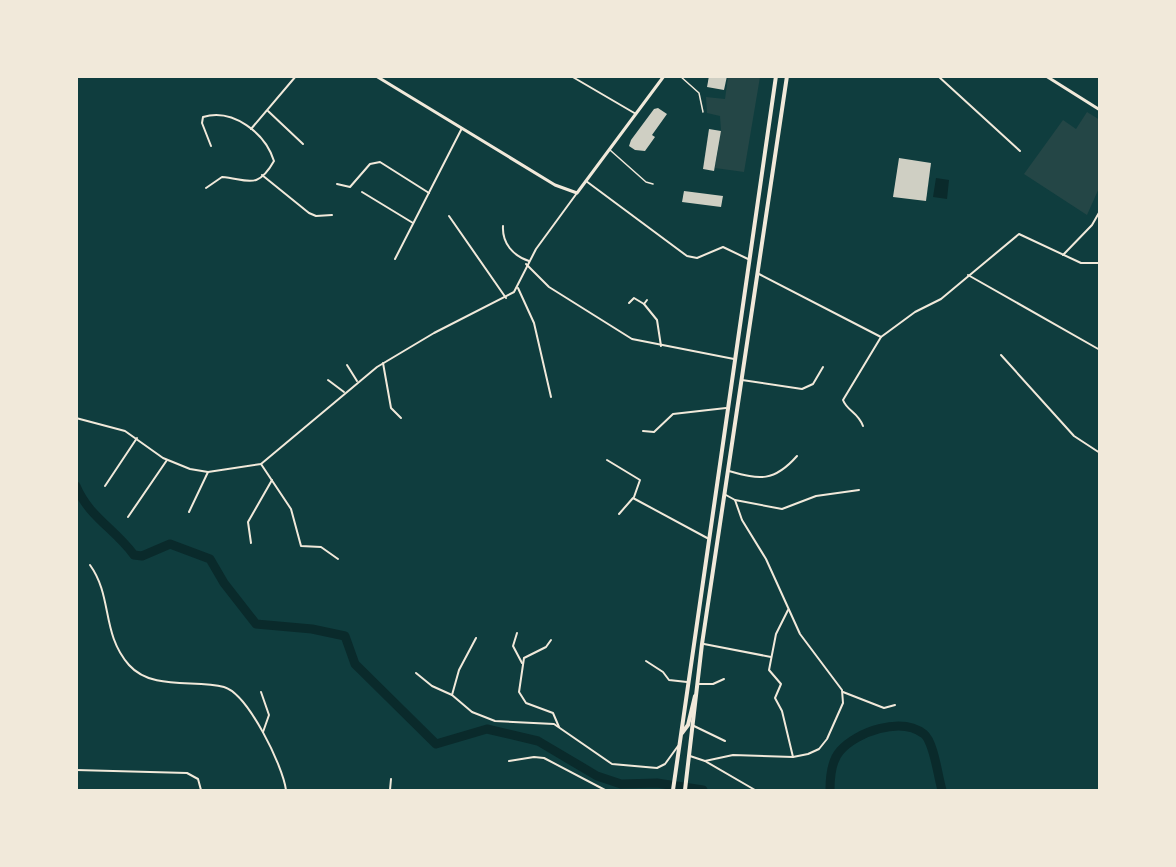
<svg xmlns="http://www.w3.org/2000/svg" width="1176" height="867" font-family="Ubuntu,sans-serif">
  <rect width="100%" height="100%" fill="#0f3d3e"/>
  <g fill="#244646">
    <path d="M728,77H760L744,172L715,168L721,131L720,116L707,113L706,97L725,99Z"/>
    <path d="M1087,112L1100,120L1099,188L1087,215L1024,174L1063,120L1076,129Z"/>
  </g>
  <path fill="#0a2a2b" d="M936,178L949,180L947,199L933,197Z"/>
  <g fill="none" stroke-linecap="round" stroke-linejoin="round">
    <g stroke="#0a2a2b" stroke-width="9">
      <path d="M76,486C89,517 114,528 134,555L142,556L170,544L210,559L224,583L256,624L312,629L345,636L355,664L436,744L487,729L538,741L597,776L621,784L657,783L703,790"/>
      <path d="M830,790C830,778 831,761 840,751C856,732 901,716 924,734C934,742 938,777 942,790"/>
    </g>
  </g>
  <g fill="#cfcfc3">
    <path d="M709,76H727L724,90L707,87Z"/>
    <path d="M658,108L667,114L652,135L655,137L645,151L635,150L629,146L631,140L654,109Z"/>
    <path d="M709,129L721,131L714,171L703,169Z"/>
    <path d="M899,158L931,163L926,201L893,197Z"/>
    <path d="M684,191L723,196L721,207L682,202Z"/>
  </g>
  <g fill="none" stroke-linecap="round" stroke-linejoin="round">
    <g stroke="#f1e9da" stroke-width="1.5">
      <path d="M680,76L699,93L703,112"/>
      <path d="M610,150L646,182L653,184"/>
    </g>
    <g stroke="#f1e9da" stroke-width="2">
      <path d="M571,76L636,114"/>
      <path d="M938,76L1020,151"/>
      <path d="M268,111L303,144"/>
      <path d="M251,129L296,76"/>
      <path d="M262,175L309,213L316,216L332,215"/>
      <path d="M586,181L687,256L697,258L723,247L748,259"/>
      <path d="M337,184L350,187L370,164L380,162L429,193"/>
      <path d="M206,188L222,177C247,179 257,191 274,161C265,133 233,108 203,117L202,123L211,146"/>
      <path d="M362,192L413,223"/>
      <path d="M449,216L506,298"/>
      <path d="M503,226C502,243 513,256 529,261"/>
      <path d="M1063,255L1092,225L1100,211"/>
      <path d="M395,259L462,128"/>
      <path d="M526,264L549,287L632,339L734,359"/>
      <path d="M759,274L881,337L915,312L941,299L1019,234L1081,263H1100"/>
      <path d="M968,275L1100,350"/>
      <path d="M518,288L534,323L551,397"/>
      <path d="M647,300L644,304L657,320L661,346"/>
      <path d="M629,303L634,298L644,304"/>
      <path d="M1001,355L1074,436L1100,453"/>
      <path d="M383,363L391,408L401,418"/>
      <path d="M347,365L357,381"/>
      <path d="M328,380L344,392"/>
      <path d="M742,380L802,389L813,384L823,367"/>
      <path d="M76,418L125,431L163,458L190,469L208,472L261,464L377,367L434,333L514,292L536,249L577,193"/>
      <path d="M863,426C858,412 847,411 843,400L881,337"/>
      <path d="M643,431L654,432L673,414L726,408"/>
      <path d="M607,460L640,480L634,497"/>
      <path d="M261,464L291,509L301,546L321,547L338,559"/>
      <path d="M729,471C760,480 774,482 797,456"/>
      <path d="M105,486L137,438"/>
      <path d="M735,500L782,509L816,496L859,490"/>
      <path d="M189,512L208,472"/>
      <path d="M619,514L633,498L709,539"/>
      <path d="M128,517L167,460"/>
      <path d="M251,543L248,522L272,480"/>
      <path d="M90,565C113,597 101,633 129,665C152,691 195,679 224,687C248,694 283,766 286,790"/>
      <path d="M788,610L776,634L769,670L781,684L775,698L782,711L793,757"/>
      <path d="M517,633L513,646L522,663"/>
      <path d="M476,638L459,670L452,695L472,712L495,721L554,724L612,764L657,768L665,764L678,746"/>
      <path d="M551,640L546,647L524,658L519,692L526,703L553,713L559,727"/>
      <path d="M704,644L771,657"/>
      <path d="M646,661L663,672L669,680L687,682"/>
      <path d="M416,673L432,686L452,695"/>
      <path d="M698,684H713L724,679"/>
      <path d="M261,692L269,715L263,732"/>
      <path d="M843,692L884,708L895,705"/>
      <path d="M694,726L725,741"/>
      <path d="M690,756L705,761L733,755L793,757L808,754L819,749L827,739L843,703L842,690L800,634L766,559L742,520L735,500L726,495"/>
      <path d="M509,761L534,757L544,758L605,790"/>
      <path d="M705,761L755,790"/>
      <path d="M76,770L187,773L198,779L201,790"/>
      <path d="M390,790L391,779"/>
    </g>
    <g stroke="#f1e9da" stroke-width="3">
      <path d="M376,76L555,185L577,193L664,76"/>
      <path d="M1046,76L1100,110"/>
    </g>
    <g stroke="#f1e9da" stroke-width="4">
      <path d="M682,733L688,725L695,696"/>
      <path d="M673,790L776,76"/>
      <path d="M685,790L702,644L787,76"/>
    </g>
  </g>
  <rect width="1176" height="867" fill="none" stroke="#f1e9da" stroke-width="156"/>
</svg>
